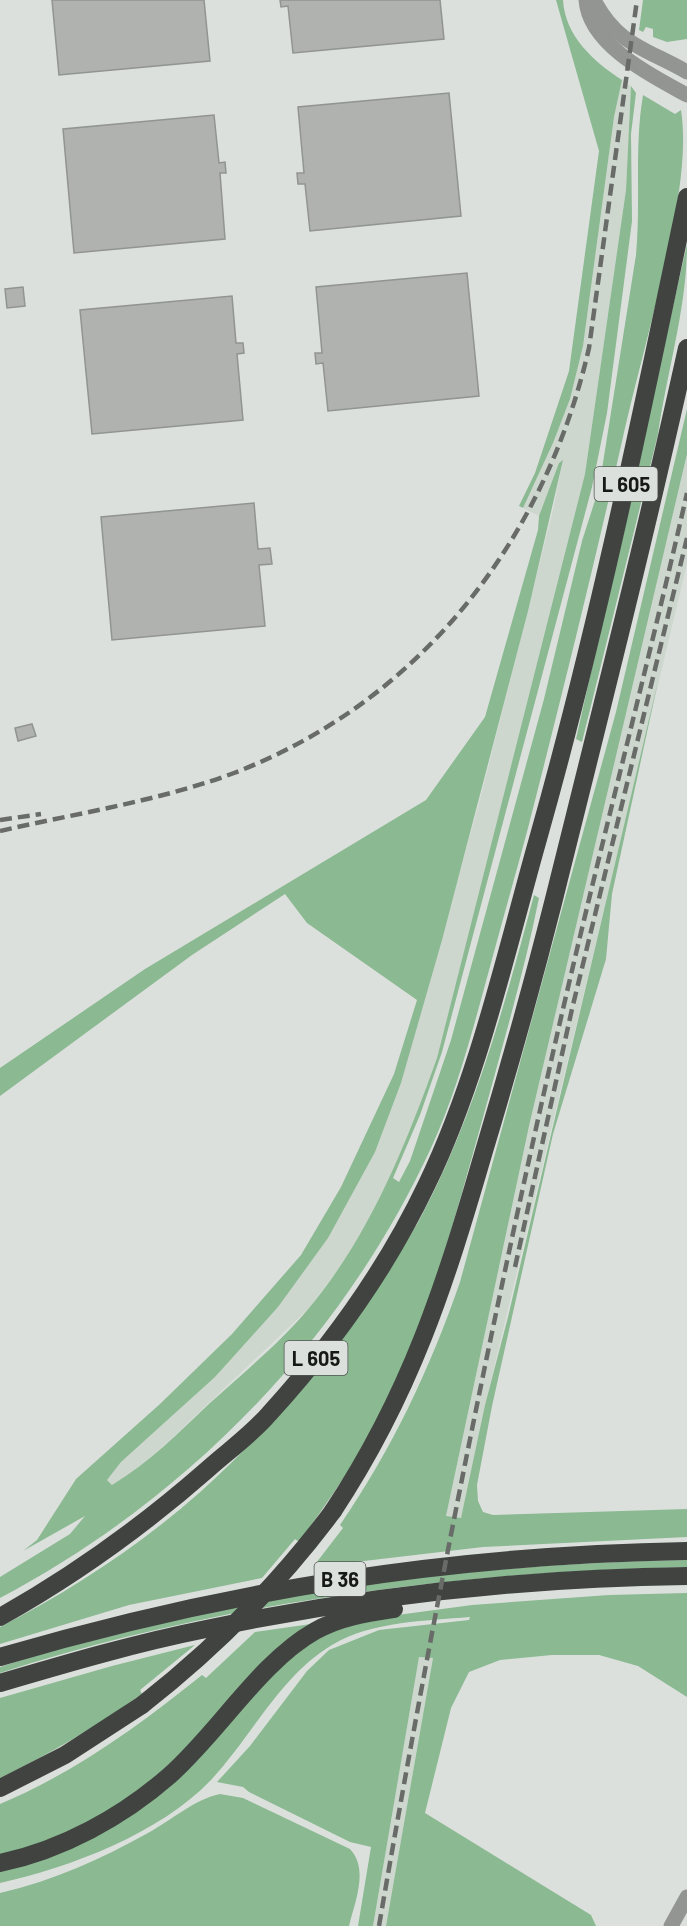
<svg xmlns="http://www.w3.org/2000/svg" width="687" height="1926" font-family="Barlow,sans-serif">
  <rect width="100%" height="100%" fill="#dce0dc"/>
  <g fill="#cdd7ce">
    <path d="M622,80L631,86L626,190L585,474L437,1058L416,1115L397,1163L367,1223L341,1266L308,1309L172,1438L131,1474L112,1485L107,1480L121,1462L215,1377L278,1307L375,1152L401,1083L479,803L553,510L563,460L539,516L523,508L553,443L570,399L583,346L614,117Z"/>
    <path d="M687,454V564L485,1405L461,1519L446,1516L529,1126Z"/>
    <path d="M419,1656L433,1658L386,1926H373Z"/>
  </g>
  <g fill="#8ab992">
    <path d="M556,0H563C565,36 594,62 622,80L614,117L583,346L570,399L553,443L523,508L519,506L535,473L569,371L599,151Z"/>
    <path d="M643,0H687V39L667,42L653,37V29L646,27L643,32L639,30Z"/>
    <path d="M631,86L636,93L631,134L632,221L607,413L592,487L442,1052L420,1115L393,1178L399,1182L410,1161L451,1040L544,699L582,541L599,488L636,255C641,202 634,148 643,95L675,114L681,110C687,149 679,197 671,236C658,301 640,364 625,428C595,562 562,695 528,828C514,880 499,933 485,985C470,1040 455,1096 431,1148C342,1341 187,1499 0,1598V1577L70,1534L85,1516L23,1551L37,1540L76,1479L160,1404L232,1334L301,1255L341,1187L394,1074L417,1000L307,923L285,894L192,955L0,1096V1068L145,969L426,800L485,717L538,530L539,516L559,463L563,460L528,611L442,940L401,1083L375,1152L328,1238L278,1307L215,1377L121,1462L107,1480L112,1485C149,1463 179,1432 210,1403C243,1373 280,1343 309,1308C370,1235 405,1147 437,1058L585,474L626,190Z"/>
    <path d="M687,244C687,308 667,371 658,434L582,742L576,739Z"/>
    <path d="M687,409V454L529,1126L446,1516L461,1518L485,1405L508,1317L659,677L612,894L606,959L553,1134L492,1406L477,1485L478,1501L483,1512L493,1515L687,1509V1537L483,1547L313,1567L343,1528L340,1525C392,1449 430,1369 460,1282L616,712Z"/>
    <path d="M534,895L539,898C524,973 502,1047 482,1121C457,1210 434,1300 396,1384C371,1441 335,1492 299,1542L295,1539L262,1578L129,1605L0,1644V1627C86,1583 172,1524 240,1454C274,1418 303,1375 333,1336C364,1297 399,1259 422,1215C475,1114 505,1004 534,895Z"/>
    <path d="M687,1560V1567C455,1572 221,1602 0,1673V1667C221,1595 455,1564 687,1560Z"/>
    <path d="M687,1593V1697L638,1666L599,1655H552L500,1660L469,1672L451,1708L425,1813L591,1915L596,1926H386L433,1658L419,1657L373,1926H358L371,1847L350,1842L249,1792L243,1787L217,1782L250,1746L307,1671L329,1650L379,1630L469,1620L470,1617C425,1621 372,1621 332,1645C280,1676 252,1736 211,1780C159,1834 71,1867 0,1883V1870L96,1833L272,1673L317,1637L360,1620L472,1605L609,1595Z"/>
    <path d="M311,1624L208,1730L134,1797L56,1839L0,1856V1804C74,1773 140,1725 202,1675L206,1678L255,1632Z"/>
    <path d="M195,1645L140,1690L142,1694C97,1726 50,1754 0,1778V1698L112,1666Z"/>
    <path d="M220,1794L243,1798L350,1849C369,1869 355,1902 349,1926H0V1893C53,1881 101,1859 148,1833C172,1820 193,1800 220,1794Z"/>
  </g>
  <g fill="#afb2af" stroke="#919491" stroke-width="1.5">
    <path d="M52,0H204L210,61L59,75Z"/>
    <path d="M280,0H440L444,39L293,53L288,6L281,7Z"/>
    <path d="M449,93L461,216L310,231L305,184H298L297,173H304L298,107Z"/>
    <path d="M214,115L219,163L225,162L226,173H220L225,239L74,253L63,129Z"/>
    <path d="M467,273L479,396L328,411L323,363L316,364L315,353H322L316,287Z"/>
    <path d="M23,287L25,306L7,308L5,289Z"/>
    <path d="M232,296L236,343H243L244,353L237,354L243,420L92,434L80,310Z"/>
    <path d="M254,503L258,549L270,548L272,564L259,565L265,626L112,640L101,517Z"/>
    <path d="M32,724L36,736L18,741L15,728Z"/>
  </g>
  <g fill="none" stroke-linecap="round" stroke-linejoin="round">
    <g stroke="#939593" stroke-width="15">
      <path d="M586,0C589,45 652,76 687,95"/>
      <path d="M594,0C617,45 647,49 687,72"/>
      <path d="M671,1926L687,1897"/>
    </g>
    <g stroke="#404340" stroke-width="18">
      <path d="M333,1511C411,1393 445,1285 484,1151C509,1068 532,986 553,903C599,718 646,534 687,348"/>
      <path d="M0,1617C75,1575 143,1526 208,1469C228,1451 251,1435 269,1414C331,1346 387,1268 427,1184C478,1079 506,952 538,839C598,627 642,412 687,197"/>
      <path d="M0,1657C228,1590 449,1555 687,1551"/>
      <path d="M0,1683C68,1663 136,1643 206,1629C364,1596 525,1578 687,1576"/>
      <path d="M0,1788L65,1755L142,1705"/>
      <path d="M0,1863C62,1850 122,1817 169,1776C218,1733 260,1662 315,1631C339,1617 367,1613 394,1609"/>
    </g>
    <g stroke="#686b68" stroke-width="4.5" stroke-dasharray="12 6" stroke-linecap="butt">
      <path d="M0,820L41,814"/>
      <path d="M0,831C78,813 159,801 234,773C421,701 545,540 589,348L637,0"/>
      <path d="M515,1267L572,1009L687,538"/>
      <path d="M379,1926C432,1618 493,1313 563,1009C603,836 648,665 687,493"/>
    </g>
    <path stroke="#404340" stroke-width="18" d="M142,1705C215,1648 278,1585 333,1511"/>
  </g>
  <g text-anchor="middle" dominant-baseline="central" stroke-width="5" stroke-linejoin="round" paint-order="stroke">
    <g fill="#dce0dc" stroke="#525552" stroke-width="1.5">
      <rect x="594.5" y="467" width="63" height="34" rx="4.5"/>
      <rect x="284.5" y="1341" width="63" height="34" rx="4.5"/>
      <rect x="314.5" y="1562" width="51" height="34" rx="4.5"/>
    </g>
    <g font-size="20" font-weight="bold" fill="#171917">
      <text x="626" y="484">L 605</text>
      <text x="316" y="1358">L 605</text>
      <text x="340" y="1579">B 36</text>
    </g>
  </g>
</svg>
